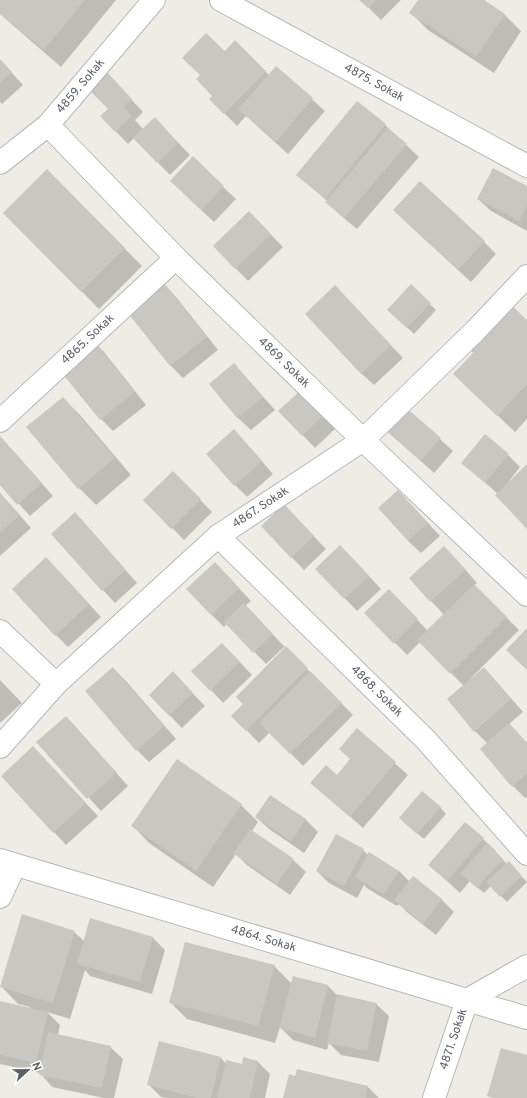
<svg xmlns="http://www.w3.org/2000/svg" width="527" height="1098" font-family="Overpass,sans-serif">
  <rect width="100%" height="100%" fill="#eeece5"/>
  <g fill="#0003">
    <path d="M0,0H116L61,67L0,14Z"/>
    <path d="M361,0H401L381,20Z"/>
    <path d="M419,0H482L504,14L521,31L494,73L428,30L411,13Z"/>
    <path d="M235,42L269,75L276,67L325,111L288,154L246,116L237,126L210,99L214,96L225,52Z"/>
    <path d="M0,60L23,85L2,104L0,102Z"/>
    <path d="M116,83L143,112L135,120L143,129L167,131L190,155L170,175L134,138L128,144L101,116L109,109Z"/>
    <path d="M385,125L419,157L357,229L339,214L327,201L298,175Z"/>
    <path d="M47,170L142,266L99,309L5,213Z"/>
    <path d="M223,187L236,199L214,222L183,193Z"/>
    <path d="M527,187V231L491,211L478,199Z"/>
    <path d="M249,212L283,247L248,281L214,246Z"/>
    <path d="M407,223L484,242L496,254L471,282Z"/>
    <path d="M164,284L176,297L218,350L183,378L171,366L129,312Z"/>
    <path d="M411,286L436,310L414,334L395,316Z"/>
    <path d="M347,299L403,358L374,385L361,373Z"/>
    <path d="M527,322V419L515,432L472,391Z"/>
    <path d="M92,340L104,352L146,405L113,431L101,419Z"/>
    <path d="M234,364L275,410L251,430L238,418L210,384Z"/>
    <path d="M302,390L337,427L315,448L280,411Z"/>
    <path d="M63,398L80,415L131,475L96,505L79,488Z"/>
    <path d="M404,407L453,451L434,473L385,429Z"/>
    <path d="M0,437L53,496L30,516L0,483Z"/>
    <path d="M246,443L273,474L247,497L235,485Z"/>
    <path d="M508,455L520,467L509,481L510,482L527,465V527L498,494L463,463Z"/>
    <path d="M173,472L212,512L184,540L145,500Z"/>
    <path d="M398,491L440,536L421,553L408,541Z"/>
    <path d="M0,493L31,528L0,556Z"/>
    <path d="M75,513L137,583L115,603L103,590Z"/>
    <path d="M296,518L326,549L304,570L262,526Z"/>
    <path d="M353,559L381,589L357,611L317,569Z"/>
    <path d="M456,559L477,583L474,585L519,630L471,678L472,679L484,669L496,681L523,712L509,724L527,743V797L525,798L513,786L488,744L475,731L464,686L420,642L407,655L366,613L389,591L428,631L444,615L410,578Z"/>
    <path d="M59,571L101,617L68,647L56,635Z"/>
    <path d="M227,575L251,601L245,606L286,648L353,715L303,766L270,732L259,743L233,716L244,704L286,648L284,647L266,664L227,623L224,627L211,614Z"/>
    <path d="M234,656L252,675L223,703L211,690Z"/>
    <path d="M113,669L126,681L176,739L149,762L137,750Z"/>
    <path d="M173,673L205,706L182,728L150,695Z"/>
    <path d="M0,680L22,703L0,723Z"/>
    <path d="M66,717L128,786L101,811L38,742Z"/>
    <path d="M357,730L408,775L363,828L312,783L337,776L351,760Z"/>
    <path d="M33,747L98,816L66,845L2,776Z"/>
    <path d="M241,805L258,822L252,831L293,860L306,872L290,895L247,865L236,854L213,887L149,843L132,825Z"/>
    <path d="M440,807L446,814L424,839L406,824Z"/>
    <path d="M256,817L305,819L318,832L304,853L269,829Z"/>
    <path d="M336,835L363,850L369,856L399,871L410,882L413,878L442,900L454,912L436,935L408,913L399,904L397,906L368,889L364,885L357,898L329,883L317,871Z"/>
    <path d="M483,839L496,851L495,852L507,864L509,863L527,882L507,902L491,886L484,893L470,881L460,893L430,865Z"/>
    <path d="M90,920L153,938L165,950L152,994L90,976L85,970L70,1019L47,1012L60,1025L58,1035L110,1047L123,1059L114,1098H104L52,1087L40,1073L0,1064V1002L29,1009L30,1007L18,1004L1,986L74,932L84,941Z"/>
    <path d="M274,966L292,984L294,977L328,986L337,995L376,1004L389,1016L379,1062L341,1055L329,1043L327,1050L293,1040L280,1027L275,1043L187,1019L170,1002Z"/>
    <path d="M221,1058L226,1064L243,1065L244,1058L258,1062L270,1074L265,1098H166L161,1097L148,1084Z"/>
    <path d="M298,1071L368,1087L379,1098H284L296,1077Z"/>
  </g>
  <g fill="#c9c7c2">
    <path d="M0,0H85L44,50L0,14Z"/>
    <path d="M359,0H376L368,8Z"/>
    <path d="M418,0H484L505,14L476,57L409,13Z"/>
    <path d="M206,33L225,51L235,40L266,71L224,114L209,99L212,96L196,79L200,75L182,58Z"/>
    <path d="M0,59L12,72L0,83Z"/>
    <path d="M276,66L313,98L276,142L238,109Z"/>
    <path d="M104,69L132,99L123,107L132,116L115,132L100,116L108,109L86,87Z"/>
    <path d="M357,101L386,124L325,199L296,175Z"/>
    <path d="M155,117L178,143L157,163L133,138Z"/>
    <path d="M388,128L407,144L344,218L325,202Z"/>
    <path d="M193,156L224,186L202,210L170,181Z"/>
    <path d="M493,168L527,186V206L519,221L477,199Z"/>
    <path d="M47,169L125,248L81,292L3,213Z"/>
    <path d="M420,181L485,241L458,270L393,210Z"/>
    <path d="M249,211L271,234L235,269L213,246Z"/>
    <path d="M164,283L207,337L170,366L127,312Z"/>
    <path d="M411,284L431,303L407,328L387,310Z"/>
    <path d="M335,285L391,345L361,374L305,314Z"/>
    <path d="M510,304L527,320V384L497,416L453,374L473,353L469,348Z"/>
    <path d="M92,339L135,392L100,420L57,367Z"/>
    <path d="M234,363L263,397L237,418L209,384Z"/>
    <path d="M302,389L325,414L302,436L278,411Z"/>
    <path d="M63,397L115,458L78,489L26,427Z"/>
    <path d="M404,406L441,438L421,461L384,429Z"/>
    <path d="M234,429L262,461L234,486L206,454Z"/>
    <path d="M485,434L509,454L485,483L461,463Z"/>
    <path d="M0,436L42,483L17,505L0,485Z"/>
    <path d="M527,464V529L495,495Z"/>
    <path d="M173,471L201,499L171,529L143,500Z"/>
    <path d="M398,490L428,523L408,541L378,508Z"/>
    <path d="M0,493L20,515L0,533Z"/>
    <path d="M284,504L314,536L291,558L261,526Z"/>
    <path d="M75,512L126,570L102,591L51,534Z"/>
    <path d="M340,545L369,576L344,599L315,569Z"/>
    <path d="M444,546L466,570L430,602L409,578Z"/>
    <path d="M46,557L89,604L55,636L12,589Z"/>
    <path d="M215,562L239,588L211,615L186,589Z"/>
    <path d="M474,584L507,617L450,674L417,640Z"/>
    <path d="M389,589L418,619L394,644L364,613Z"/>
    <path d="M244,603L273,634L253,653L224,622Z"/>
    <path d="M527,628V670L506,650Z"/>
    <path d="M222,643L240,662L210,691L191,671Z"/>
    <path d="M286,646L308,668L246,731L231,716L243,704L236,697Z"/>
    <path d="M113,667L164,726L136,751L85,691Z"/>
    <path d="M484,667L511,699L474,732L447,699Z"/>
    <path d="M173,671L193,693L169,716L149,695Z"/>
    <path d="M310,671L342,703L290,754L259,723Z"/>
    <path d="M66,716L117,773L87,799L36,742Z"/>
    <path d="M509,723L527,743V774L512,787L480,749Z"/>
    <path d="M357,728L396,762L350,817L310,783L326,765L337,775L350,759L339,749Z"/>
    <path d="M33,746L86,803L53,833L1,776Z"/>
    <path d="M177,759L242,804L196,871L131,826Z"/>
    <path d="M422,791L441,807L417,834L399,818Z"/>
    <path d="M270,795L306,819L291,841L255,817Z"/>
    <path d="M465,822L484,838L447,881L428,865Z"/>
    <path d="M250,829L294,859L277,884L233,853Z"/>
    <path d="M336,834L364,849L344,886L316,871Z"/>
    <path d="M487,843L503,859L477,888L460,873Z"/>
    <path d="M369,852L399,871L384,895L355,877Z"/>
    <path d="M509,861L522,876L500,897L486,882Z"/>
    <path d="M413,876L442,899L423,924L394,900Z"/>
    <path d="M22,914L75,931L53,1003L0,987Z"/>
    <path d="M90,918L153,937L140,982L77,964Z"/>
    <path d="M185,942L275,965L258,1026L169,1003Z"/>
    <path d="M293,976L328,985L315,1038L279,1028Z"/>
    <path d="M337,994L377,1003L367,1051L327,1043Z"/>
    <path d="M0,1001L48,1012L36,1063L0,1055Z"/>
    <path d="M48,1032L111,1046L102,1088L39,1075Z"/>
    <path d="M159,1041L221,1057L211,1098H197L147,1085Z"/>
    <path d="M501,1048L527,1055V1098H493L487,1096Z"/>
    <path d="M243,1057L258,1061L250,1098H217L226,1060L242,1064Z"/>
    <path d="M297,1069L368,1086L366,1098H283L289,1074L295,1076Z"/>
  </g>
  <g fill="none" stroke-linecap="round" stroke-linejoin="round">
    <defs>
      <g id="minor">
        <path id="s1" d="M221,0L527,166"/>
        <path id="s2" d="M48,125L176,258L363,440L527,595"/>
        <path id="s3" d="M0,163L48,125L154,0"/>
        <path id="s4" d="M0,421L176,258"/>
        <path id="s5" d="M218,536L426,740L527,854"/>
        <path d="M0,631L56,684"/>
        <path id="s6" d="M0,747L56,684L218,536L363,440L476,330L527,276"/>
        <path id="s7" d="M0,860L527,1018"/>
        <path d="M0,897L15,865"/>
        <path id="s8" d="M434,1098L467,1000L527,966"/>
      </g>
    </defs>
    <use href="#minor" stroke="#b6b7bb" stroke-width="24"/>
    <use href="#minor" stroke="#fff" stroke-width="22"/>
  </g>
  <g text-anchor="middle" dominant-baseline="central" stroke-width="3" stroke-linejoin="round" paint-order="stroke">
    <g font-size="12" fill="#5d6064" stroke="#fff">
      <text stroke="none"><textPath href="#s1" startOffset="174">4875. Sokak</textPath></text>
      <text stroke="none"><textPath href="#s3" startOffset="112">4859. Sokak</textPath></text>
      <text stroke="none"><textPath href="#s4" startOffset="120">4865. Sokak</textPath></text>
      <text stroke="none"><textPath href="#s2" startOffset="335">4869. Sokak</textPath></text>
      <text stroke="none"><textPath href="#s6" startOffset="355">4867. Sokak</textPath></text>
      <text stroke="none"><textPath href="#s5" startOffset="222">4868. Sokak</textPath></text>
      <text stroke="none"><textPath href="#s7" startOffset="275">4864. Sokak</textPath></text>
      <text stroke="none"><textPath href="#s8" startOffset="62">4871. Sokak</textPath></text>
    </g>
  </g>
  <g transform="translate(28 1070) rotate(68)" stroke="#ffffff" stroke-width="3" paint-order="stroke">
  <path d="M0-3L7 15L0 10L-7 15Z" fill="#5d6064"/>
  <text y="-6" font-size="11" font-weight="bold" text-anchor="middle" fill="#5d6064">N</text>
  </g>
</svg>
